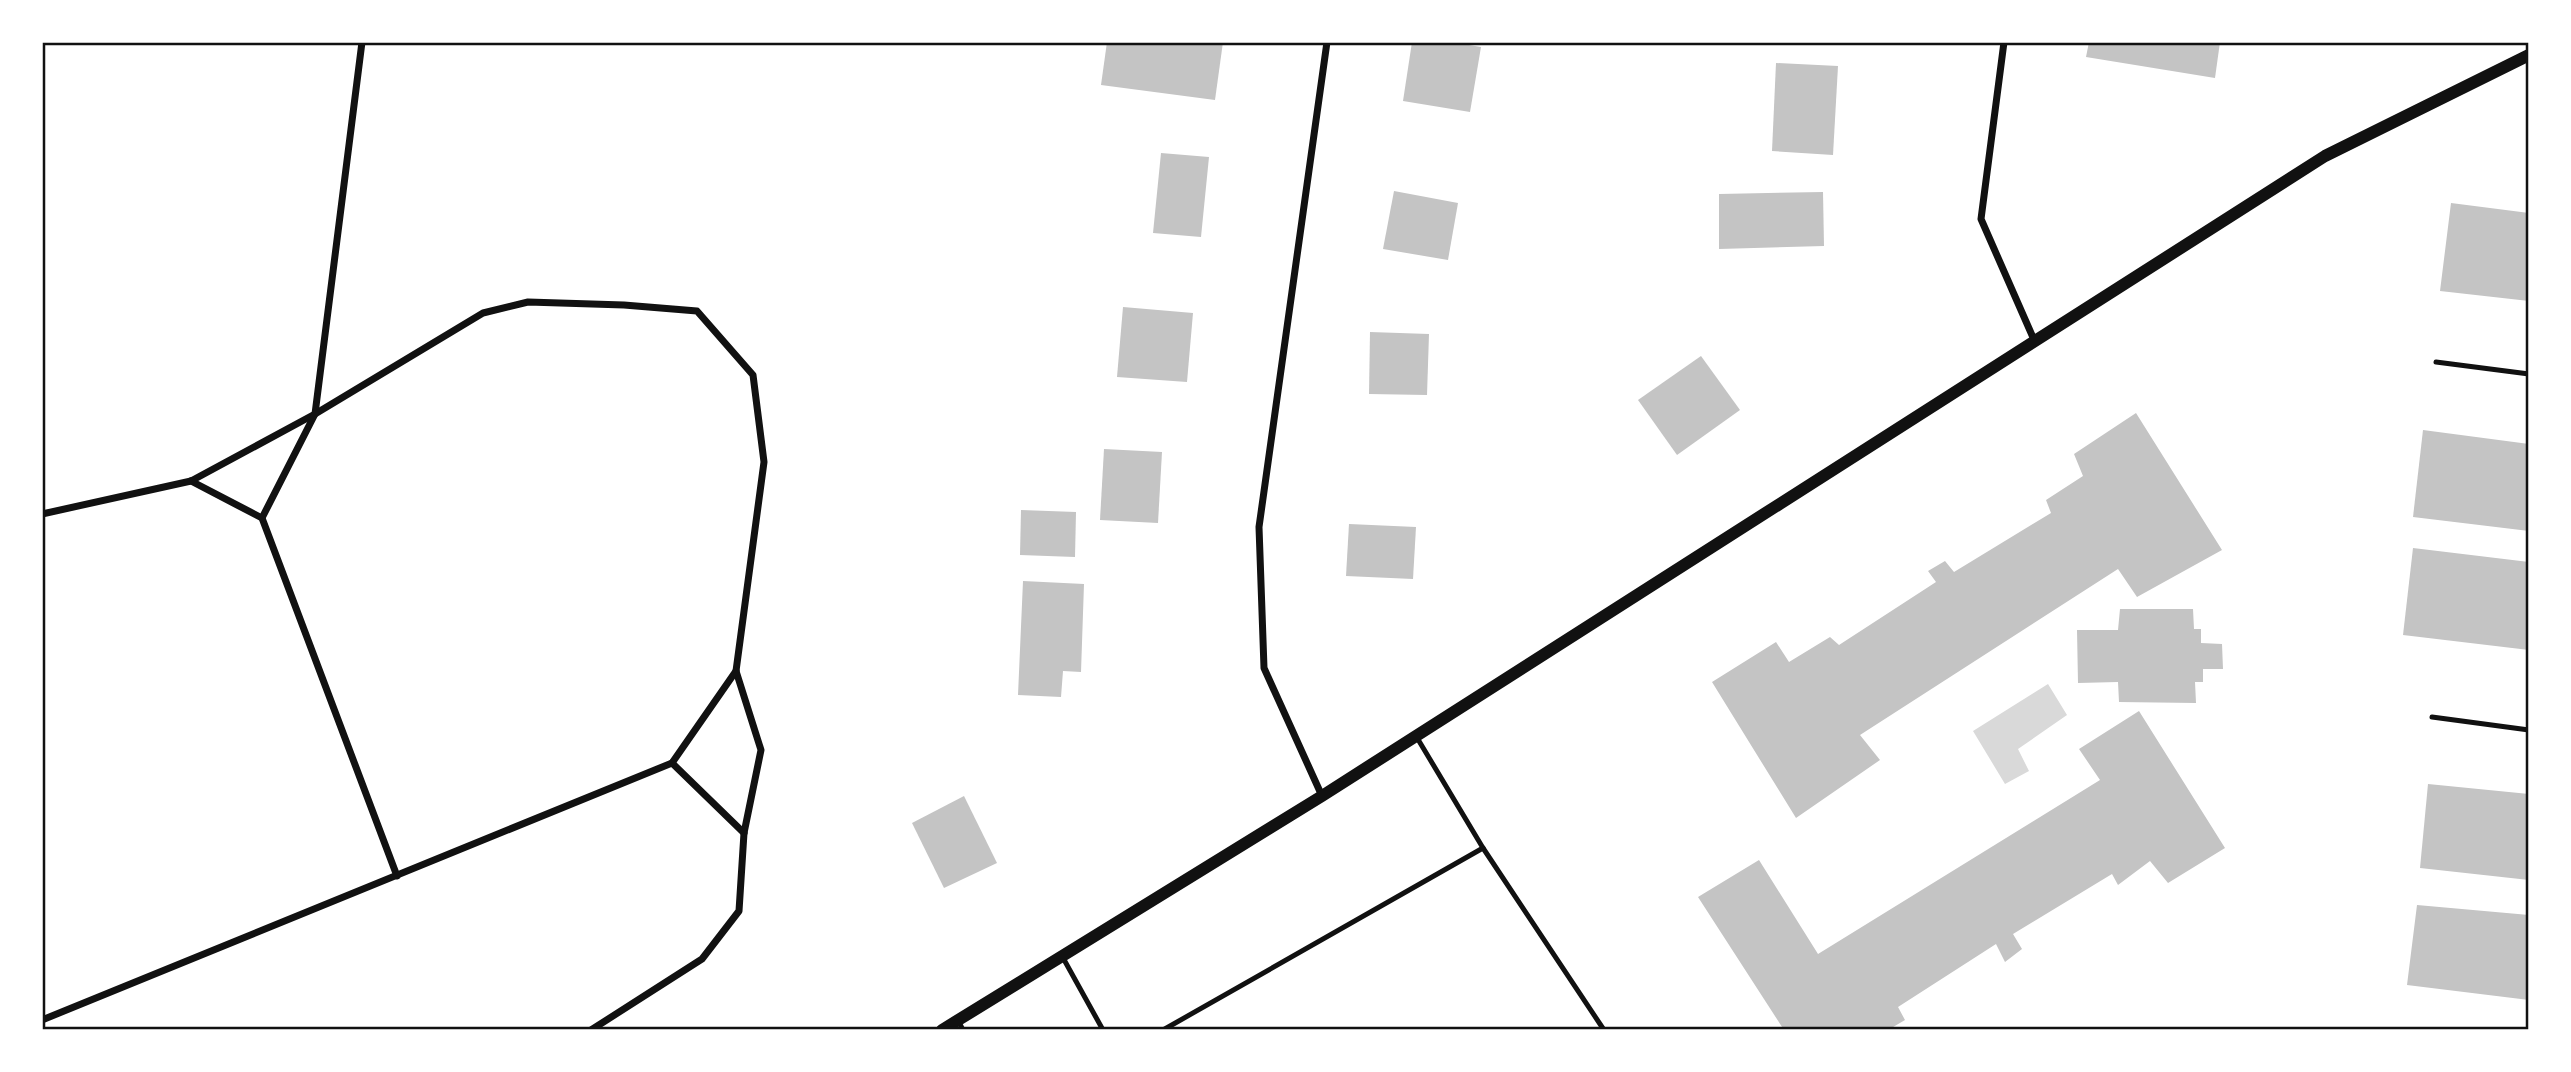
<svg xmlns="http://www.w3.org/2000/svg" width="2571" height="1072" font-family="'Exo 2',sans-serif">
  <rect width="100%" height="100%" fill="#fff"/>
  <path fill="#d9d9d9" d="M2048,684L2067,715L2018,749L2029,771L2005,784L1973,731Z"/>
  <g fill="#c4c4c4">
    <path d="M1107,42H1223L1215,100L1101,85Z"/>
    <path d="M1412,42H1451L1481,47L1470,112L1403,101Z"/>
    <path d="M2089,42H2220L2215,78L2086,57Z"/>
    <path d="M1776,63L1838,66L1833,155L1772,151Z"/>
    <path d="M1161,153L1209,157L1201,237L1153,233Z"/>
    <path d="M1394,191L1458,203L1448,260L1383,249Z"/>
    <path d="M1823,192L1824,246L1719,249V194Z"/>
    <path d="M2451,203L2529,213V301L2440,291Z"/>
    <path d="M1123,307L1193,313L1187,382L1117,377Z"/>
    <path d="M1370,332L1429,334L1427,395L1369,394Z"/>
    <path d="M1701,356L1740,410L1677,455L1638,400Z"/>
    <path d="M2136,413L2222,550L2137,597L2118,569L1860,735L1880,760L1796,818L1712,682L1776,642L1789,662L1830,637L1839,645L1936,582L1928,571L1945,561L1954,572L2051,513L2046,500L2083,476L2074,454Z"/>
    <path d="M2423,430L2529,444V531L2413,517Z"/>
    <path d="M1104,449L1162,452L1158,523L1100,520Z"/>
    <path d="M1021,510L1076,512L1075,557L1020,555Z"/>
    <path d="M1349,524L1416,527L1413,579L1346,576Z"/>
    <path d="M2413,548L2529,562V650L2403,635Z"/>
    <path d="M1023,581L1084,584L1081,672L1063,671L1061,697L1018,695Z"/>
    <path d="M2120,609H2193L2194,629H2201V643L2222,644L2223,669H2203V682H2195L2196,703L2119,702L2118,682L2078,683L2077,630H2118Z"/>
    <path d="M2139,711L2225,848L2168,883L2150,861L2118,885L2112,874L2013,934L2022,949L2005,962L1996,944L1898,1007L1905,1020L1888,1030H1784L1698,897L1759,860L1818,954L2100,780L2079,749Z"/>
    <path d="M2428,784L2529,794V880L2420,868Z"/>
    <path d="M964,796L997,863L944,888L912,823Z"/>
    <path d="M2417,905L2529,915V1000L2407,985Z"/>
  </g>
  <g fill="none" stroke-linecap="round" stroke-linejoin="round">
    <g stroke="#111" stroke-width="5">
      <path d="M2436,362L2529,374"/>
      <path d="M2432,717L2529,730"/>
      <path d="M1416,736L1483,848L1604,1030"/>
      <path d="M1062,956L1103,1030"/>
      <path d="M958,1020L963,1030"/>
      <path d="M1163,1030L1483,848"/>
    </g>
    <g stroke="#111" stroke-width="7">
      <path d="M2004,42L1981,219L2035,342"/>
      <path d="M191,481L262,518L397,876"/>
      <path d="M42,514L191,481L315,414L483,313L528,302L624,305L697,311L753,375L764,462L736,671L761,750L744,833L739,911L702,959L591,1030"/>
      <path d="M262,518L315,414L362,42"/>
      <path d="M672,763L744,833"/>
      <path d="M1322,796L1264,668L1259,527L1327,42"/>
      <path d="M42,1020L672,763L736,671"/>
    </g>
    <path stroke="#111" stroke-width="12" d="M942,1030L1322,796L2325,156L2529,55"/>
  </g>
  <rect width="2571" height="1072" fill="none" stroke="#ffffff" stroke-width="88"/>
  <rect x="44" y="44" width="2483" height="984" fill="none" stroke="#111" stroke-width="2.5"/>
</svg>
